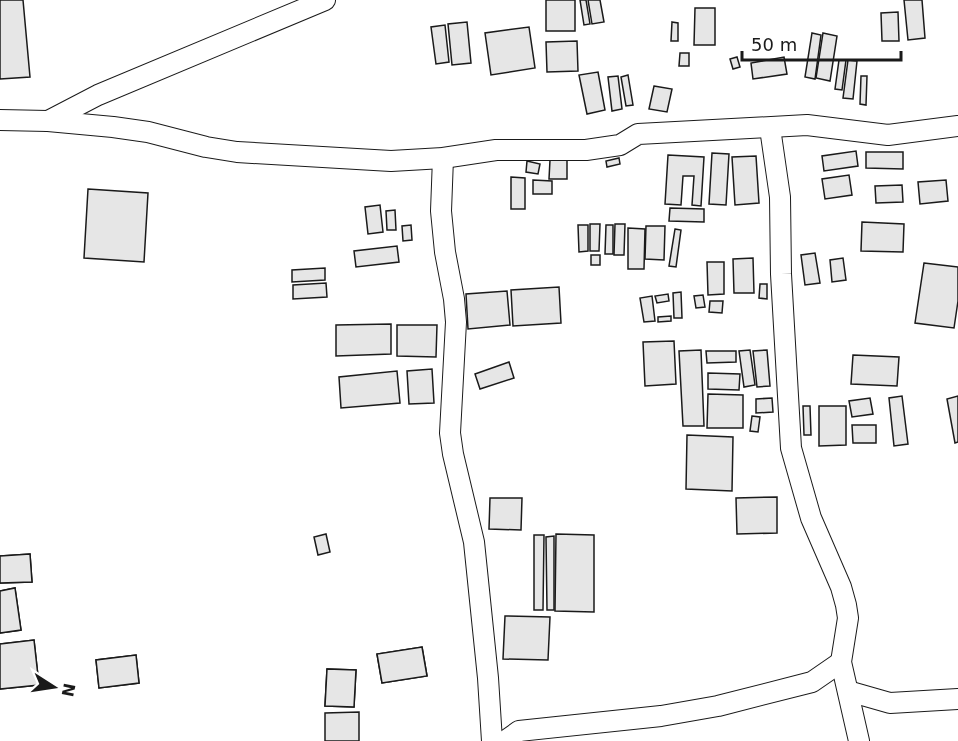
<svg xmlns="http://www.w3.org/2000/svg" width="958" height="741" font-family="'DejaVu Sans',sans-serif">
  <rect width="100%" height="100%" fill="#fff"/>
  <g fill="#e6e6e6" stroke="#1a1a1a" stroke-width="1.5">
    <path d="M0,0H23L30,77L0,79Z"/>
    <rect x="546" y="0" width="29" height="31"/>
    <path d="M580,0H586L590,24L584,25Z"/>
    <path d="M588,0H600L604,22L592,24Z"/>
    <path d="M904,0H922L925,38L908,40Z"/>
    <path d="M695,8H715V45H694Z"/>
    <path d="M898,12L899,41H882L881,13Z"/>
    <path d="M467,22L471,63L452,65L448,24Z"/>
    <path d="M672,22L678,23V41H671Z"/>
    <path d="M445,25L449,62L436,64L431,27Z"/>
    <path d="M529,27L535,68L491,75L485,33Z"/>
    <path d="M812,33L821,35L815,79L805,77Z"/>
    <path d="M823,33L837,36L830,81L816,78Z"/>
    <path d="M577,41L578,71L547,72L546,42Z"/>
    <path d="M680,53H689V66H679Z"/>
    <path d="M737,57L740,67L733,69L730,59Z"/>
    <path d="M784,57L787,74L753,79L751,63Z"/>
    <path d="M839,60H846L842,90L835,89Z"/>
    <path d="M848,60L857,61L853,99L843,98Z"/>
    <path d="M598,72L605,110L587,114L579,75Z"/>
    <path d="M628,75L633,105L626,106L621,77Z"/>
    <path d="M618,76L622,109L612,111L608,77Z"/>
    <path d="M861,76H867L866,105L860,104Z"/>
    <path d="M654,86L672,89L667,112L649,109Z"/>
    <path d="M856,151L858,166L824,171L822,156Z"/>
    <path d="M866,152H903V169L866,168Z"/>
    <path d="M712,153L729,154L726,205L709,204Z"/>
    <path d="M668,155L704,157L701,206L692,205L694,176H683L681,205L665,204Z"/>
    <path d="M756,156L759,203L735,205L732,157Z"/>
    <path d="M619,158L620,164L607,167L606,161Z"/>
    <path d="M550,160H567V179H549Z"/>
    <path d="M527,161L540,164L538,174L526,172Z"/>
    <path d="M849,175L852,195L825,199L822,179Z"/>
    <path d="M511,177L525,178V209H511Z"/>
    <path d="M533,180L552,181V194H533Z"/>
    <path d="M946,180L948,201L920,204L918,182Z"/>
    <path d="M902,185L903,202L876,203L875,186Z"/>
    <path d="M88,189L148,193L144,262L84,258Z"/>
    <path d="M380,205L383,232L368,234L365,207Z"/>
    <path d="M670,208L704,209V222L669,221Z"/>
    <path d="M395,210L396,230H387L386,211Z"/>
    <path d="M862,222L904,224L903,252L861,251Z"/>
    <path d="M590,224H600L599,251H590Z"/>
    <path d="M615,224H625L624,255H614Z"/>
    <path d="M411,225L412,240L403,241L402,226Z"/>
    <path d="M578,225H588V251L579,252Z"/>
    <path d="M606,225H613V254H605Z"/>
    <path d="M646,226H665L664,260L645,259Z"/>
    <path d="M628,228L645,229L644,269H628Z"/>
    <path d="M675,229L681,230L676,267L669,266Z"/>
    <path d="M397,246L399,262L356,267L354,251Z"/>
    <path d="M815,253L820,283L805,285L801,255Z"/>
    <rect x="591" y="255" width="9" height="10"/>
    <path d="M753,258L754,293H734L733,259Z"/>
    <path d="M843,258L846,280L832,282L830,260Z"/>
    <path d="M707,262H724V294L708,295Z"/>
    <path d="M924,263L958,267V301L954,328L915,323Z"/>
    <path d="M325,268V280L292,282V270Z"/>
    <path d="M326,283L327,297L293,299V285Z"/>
    <path d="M760,284H767V299L759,298Z"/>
    <path d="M559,287L561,323L513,326L511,290Z"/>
    <path d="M507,291L510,325L468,329L466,294Z"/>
    <path d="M681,292L682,318H674L673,293Z"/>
    <path d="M668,294L669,301L657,303L655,296Z"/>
    <path d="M703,295L705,307L696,308L694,296Z"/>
    <path d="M652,296L655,321L644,322L640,298Z"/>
    <path d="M710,301H723L722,313L709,312Z"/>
    <path d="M671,316V321L658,322V317Z"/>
    <path d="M391,324V354L336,356V325Z"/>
    <path d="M397,325H437L436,357L397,356Z"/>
    <path d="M674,341L676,384L645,386L643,342Z"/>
    <path d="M701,350L704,426H683L679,351Z"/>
    <path d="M750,350L755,385L744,387L739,351Z"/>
    <path d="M767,350L770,386L757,387L753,351Z"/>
    <path d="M706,351H736V362L707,363Z"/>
    <path d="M853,355L899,357L897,386L851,384Z"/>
    <path d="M509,362L514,378L480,389L475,374Z"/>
    <path d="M432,369L434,403L409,404L407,371Z"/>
    <path d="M397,371L400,403L341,408L339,377Z"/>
    <path d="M708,373L740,374L739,390L708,389Z"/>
    <path d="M708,394L743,395V428H707Z"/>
    <path d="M902,396L908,444L894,446L889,398Z"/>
    <path d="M958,396V442L955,443L947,399Z"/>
    <path d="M772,398L773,412L756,413V399Z"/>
    <path d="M870,398L873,414L852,417L849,401Z"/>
    <path d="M803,406H810L811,435H804Z"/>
    <path d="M819,406H846V445L819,446Z"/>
    <path d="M752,416L760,417L758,432L750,431Z"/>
    <path d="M852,425H876V443H853Z"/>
    <path d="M687,435L733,437L732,491L686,489Z"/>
    <path d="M777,497V533L737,534L736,498Z"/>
    <path d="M490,498H522L521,530L489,529Z"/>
    <path d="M326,534L330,552L318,555L314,537Z"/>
    <path d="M556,534L594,535V612L555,611Z"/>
    <path d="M534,535H544L543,610H534Z"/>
    <path d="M554,536V610H547L546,537Z"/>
    <path d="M30,554L32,582L0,583V556Z"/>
    <path d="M30,554L32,582L0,583V556Z"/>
    <path d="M15,588L21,630L0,633V591Z"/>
    <path d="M15,588L21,630L0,633V591Z"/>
    <path d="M505,616L550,617L548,660L503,659Z"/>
    <path d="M34,640L39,685L0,689V644Z"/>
    <path d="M34,640L39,685L0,689V644Z"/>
    <path d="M422,647L427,676L382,683L377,654Z"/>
    <path d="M422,647L427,676L382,683L377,654Z"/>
    <path d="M136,655L139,683L99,688L96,660Z"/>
    <path d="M136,655L139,683L99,688L96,660Z"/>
    <path d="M327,669L356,670L354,707L325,706Z"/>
    <path d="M327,669L356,670L354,707L325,706Z"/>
    <path d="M359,712V741H325V713Z"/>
  </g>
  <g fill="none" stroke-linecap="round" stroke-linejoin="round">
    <defs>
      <g id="minor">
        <path d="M0,120L48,121L113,127L148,132L206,147L237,152L391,161L443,158L496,150H586L620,145L638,134L807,125L888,135L958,126"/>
        <path d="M48,121L98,95L325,0"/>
        <path d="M770,128L780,197L781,274L791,448L811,518L841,587L846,605L848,618L841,662L859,741"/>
        <path d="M443,158L441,211L445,252L454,299L456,322L450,433L453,454L474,542L488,678L492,741"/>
        <path d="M848,691L890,703L958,699"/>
        <path d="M505,741L519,731L661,716L718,706L812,682L841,662"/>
      </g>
    </defs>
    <use href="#minor" stroke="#1a1a1a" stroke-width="22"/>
    <use href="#minor" stroke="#fff" stroke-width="20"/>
  </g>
  <g transform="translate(54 687) rotate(102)" stroke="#ffffff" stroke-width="4.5" paint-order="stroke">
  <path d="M0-4.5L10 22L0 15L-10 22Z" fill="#1a1a1a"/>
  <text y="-9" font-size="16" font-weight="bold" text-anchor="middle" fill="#1a1a1a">N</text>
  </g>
  <path d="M742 51v9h159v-9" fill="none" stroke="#1a1a1a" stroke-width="3"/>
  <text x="751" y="51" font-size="18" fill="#1a1a1a" stroke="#ffffff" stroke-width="4.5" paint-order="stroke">50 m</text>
</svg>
